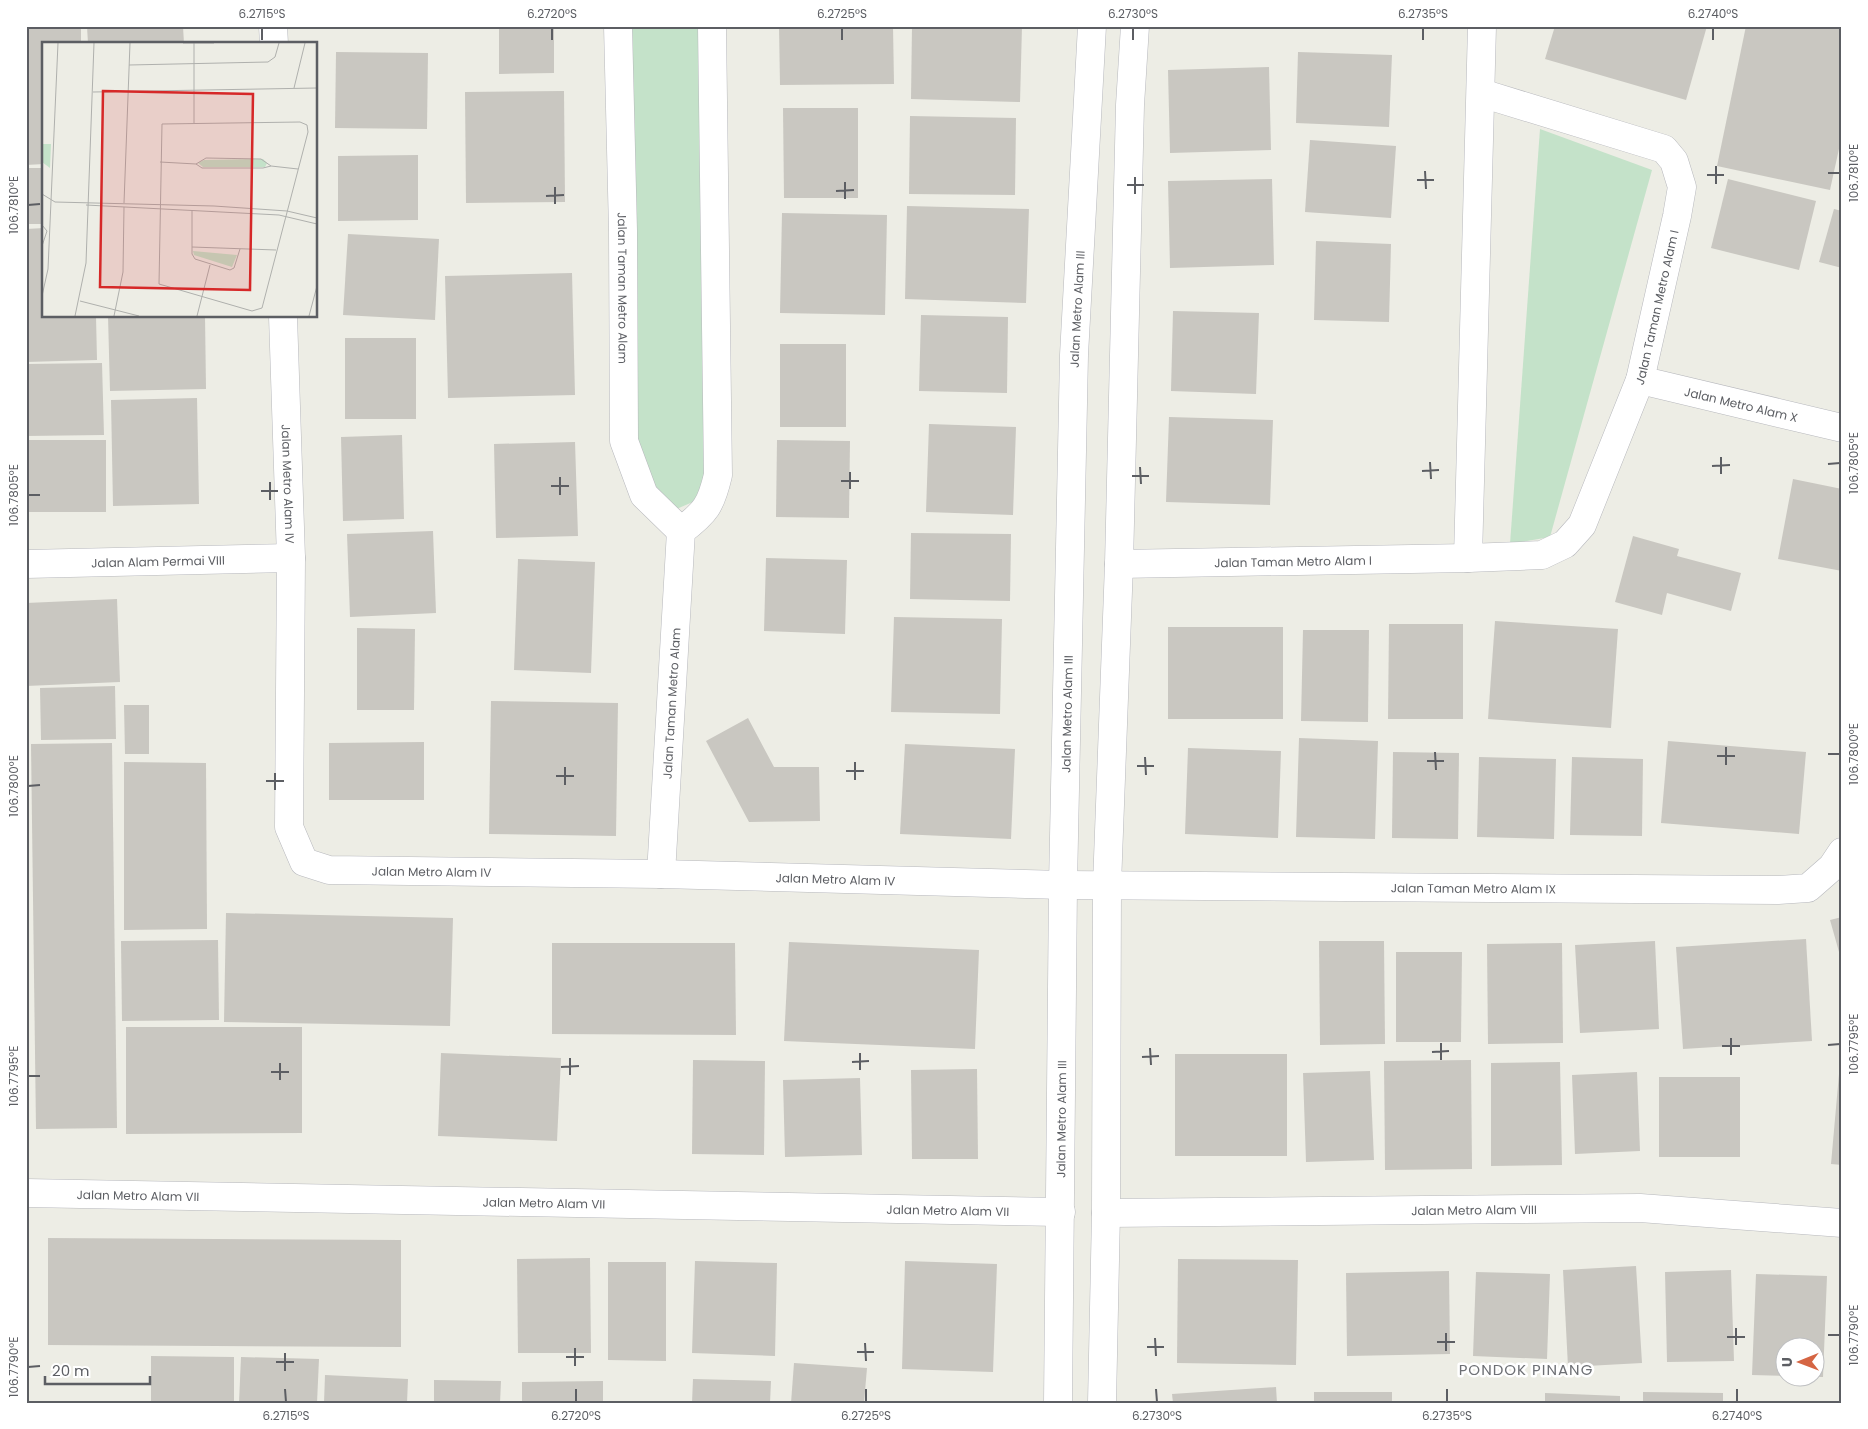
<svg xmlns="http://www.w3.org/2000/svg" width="1868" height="1429" font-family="Poppins,sans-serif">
  <rect width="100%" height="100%" fill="#edede5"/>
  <g fill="#c4e2c9">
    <path d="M626,26H701L708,466L695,501L672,511L647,488L636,453Z"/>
    <path d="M1540,129L1652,170L1550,537L1510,544Z"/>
  </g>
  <g fill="#c9c7c1">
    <path d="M26,26H81V44H44V164L26,165Z"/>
    <path d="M87,26H183L184,44H88Z"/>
    <path d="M499,26H554V73L499,74Z"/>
    <path d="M779,26H893L894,84L780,85Z"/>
    <path d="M912,26H1022L1020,102L911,99Z"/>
    <path d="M1555,26H1707L1686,100L1545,59Z"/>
    <path d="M1746,26H1831L1842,29V135L1830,190L1717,166Z"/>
    <path d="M336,52L428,53L427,129L335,128Z"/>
    <path d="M1298,52L1392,55L1389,127L1296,123Z"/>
    <path d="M1269,67L1271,150L1170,153L1168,70Z"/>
    <path d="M564,91L565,202L466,203L465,92Z"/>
    <path d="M783,108H858V198H784Z"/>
    <path d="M910,116L1016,118L1015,195L909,194Z"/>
    <path d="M1310,140L1396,146L1391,218L1305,212Z"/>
    <path d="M418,155V220L338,221V156Z"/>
    <rect x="26" y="168" width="18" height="56"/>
    <path d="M1272,179L1274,265L1170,268L1168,181Z"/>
    <path d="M1728,179L1816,201L1799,270L1711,248Z"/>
    <path d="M907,206L1029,209L1026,303L905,299Z"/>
    <path d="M1834,209L1842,211V268L1819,262Z"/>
    <path d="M782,213L887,215L885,315L780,313Z"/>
    <path d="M44,228V316H96L97,360L26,362V229Z"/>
    <path d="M348,234L439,239L435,320L343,315Z"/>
    <path d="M1316,241L1391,244L1389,322L1314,320Z"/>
    <path d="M572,273L575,395L448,398L445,276Z"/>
    <path d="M1173,311L1259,313L1256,394L1171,391Z"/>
    <path d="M921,315L1008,317L1007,393L919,391Z"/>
    <path d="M108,316H205L206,389L110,391Z"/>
    <rect x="345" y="338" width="71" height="81"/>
    <rect x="780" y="344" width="66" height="83"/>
    <path d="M102,363L104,435L26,436V364Z"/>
    <path d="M197,398L199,504L113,506L111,400Z"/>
    <path d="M1169,417L1273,420L1270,505L1166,502Z"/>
    <path d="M929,424L1016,427L1013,515L926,512Z"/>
    <path d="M402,435L404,519L343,521L341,437Z"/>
    <rect x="26" y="440" width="80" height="72"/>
    <path d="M777,440L850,441L849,518L776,517Z"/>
    <path d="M575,442L578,536L496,538L494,444Z"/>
    <path d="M1793,479L1842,489V571L1778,559Z"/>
    <path d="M433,531L436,613L350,617L347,534Z"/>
    <path d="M911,533L1011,534L1010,601L910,599Z"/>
    <path d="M1633,536L1679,549L1677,556L1741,573L1731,611L1667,593L1662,615L1615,602Z"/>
    <path d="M766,558L847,560L845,634L764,631Z"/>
    <path d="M518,559L595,562L591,673L514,670Z"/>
    <path d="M117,599L120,682L26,686V603Z"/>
    <path d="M894,617L1002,619L1000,714L891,712Z"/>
    <path d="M1495,621L1618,629L1611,728L1488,719Z"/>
    <path d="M1389,624H1463V719H1388Z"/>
    <rect x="1168" y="627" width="115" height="92"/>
    <path d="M357,628L415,629L414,710H357Z"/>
    <path d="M1303,630H1369L1368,722L1301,721Z"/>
    <path d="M115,686L116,739L41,740L40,688Z"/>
    <path d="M491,701L618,703L616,836L489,834Z"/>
    <path d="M124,705H149V754H125Z"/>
    <path d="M748,718L774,767H819L820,821L749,822L706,741Z"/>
    <path d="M1299,738L1378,741L1375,839L1296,837Z"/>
    <path d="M1668,741L1806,752L1799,834L1661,823Z"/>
    <path d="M424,742V800H329V743Z"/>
    <path d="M112,743L117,1128L36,1129L31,744Z"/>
    <path d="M905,744L1015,749L1011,839L900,834Z"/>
    <path d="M1188,748L1281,751L1278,838L1185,834Z"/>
    <path d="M1393,752L1459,753L1458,839L1392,838Z"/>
    <path d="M1479,757L1556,759L1554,839L1477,837Z"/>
    <path d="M1572,757L1643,759L1642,836L1570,835Z"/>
    <path d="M124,762L206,763L207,929L124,930Z"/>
    <path d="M226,913L453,918L450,1026L224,1022Z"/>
    <path d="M1842,917V959H1841L1830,920Z"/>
    <path d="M1806,939L1812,1041L1683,1049L1676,947Z"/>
    <path d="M218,940L219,1020L122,1021L121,941Z"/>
    <path d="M1319,941H1384L1385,1044L1320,1045Z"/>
    <path d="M1655,941L1659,1029L1580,1033L1575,945Z"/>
    <path d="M789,942L979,950L975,1049L784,1041Z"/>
    <path d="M552,943H735L736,1035L552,1034Z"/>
    <path d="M1562,943L1563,1043L1488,1044L1487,944Z"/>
    <path d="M1396,952H1462L1461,1042H1396Z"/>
    <path d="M126,1027H302V1133L126,1134Z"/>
    <path d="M441,1053L561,1058L557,1141L438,1136Z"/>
    <rect x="1175" y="1054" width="112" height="102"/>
    <path d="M693,1060L765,1061L764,1155L692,1154Z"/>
    <path d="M1471,1060L1472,1169L1385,1170L1384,1061Z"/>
    <path d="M1560,1062L1562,1165L1491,1166V1063Z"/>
    <path d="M977,1069L978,1159H912L911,1070Z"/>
    <path d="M1370,1071L1374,1160L1306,1162L1303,1073Z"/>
    <path d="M1637,1072L1640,1151L1575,1154L1572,1075Z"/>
    <path d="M1839,1074H1842V1165L1831,1164Z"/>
    <rect x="1659" y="1077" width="81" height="80"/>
    <path d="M860,1078L862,1155L785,1157L783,1080Z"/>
    <path d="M48,1238L401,1240V1347L48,1345Z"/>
    <path d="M590,1258L591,1353H518L517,1259Z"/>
    <path d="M1178,1259L1298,1260L1296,1365L1177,1363Z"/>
    <path d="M695,1261L777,1263L775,1356L692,1353Z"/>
    <path d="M905,1261L997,1264L993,1372L902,1369Z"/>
    <path d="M608,1262H666V1361L608,1360Z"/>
    <path d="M1636,1266L1642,1363L1568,1367L1563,1270Z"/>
    <path d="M1731,1270L1734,1361L1667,1362L1665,1272Z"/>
    <path d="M1449,1271L1450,1354L1347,1356L1346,1273Z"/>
    <path d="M1476,1272L1550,1274L1547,1359L1473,1356Z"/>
    <path d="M1756,1274L1827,1276L1823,1377H1816V1346H1786V1376L1752,1375Z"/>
    <path d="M151,1356L234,1357V1403H151Z"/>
    <path d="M241,1357L319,1359L317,1403H239Z"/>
    <path d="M794,1363L867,1368L864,1403H791Z"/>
    <path d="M325,1375L408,1379L407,1403H324Z"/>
    <path d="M693,1379L771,1381L770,1403H692Z"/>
    <path d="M434,1380L501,1381L500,1403H434Z"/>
    <path d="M603,1381V1403H522V1382Z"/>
    <path d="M1276,1387L1277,1403H1173L1172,1394Z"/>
    <rect x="1314" y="1392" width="78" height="11"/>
    <path d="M1643,1392L1723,1393V1403H1643Z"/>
    <path d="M1545,1393L1620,1396V1403H1545Z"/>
  </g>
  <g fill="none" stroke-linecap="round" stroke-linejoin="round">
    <defs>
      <g id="minor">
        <path d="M273,26L274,44"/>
        <path id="s1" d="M618,26L623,231L624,441L644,495L681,531"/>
        <path id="s2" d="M283,316L291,558L289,827L304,862L329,870L661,874L1063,885L1778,890L1808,888L1832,867L1842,852"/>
        <path id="s3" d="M1640,380L1842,428"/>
        <path d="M1468,558L1482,26"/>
        <path id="s4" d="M26,564L291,558"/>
        <path id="s5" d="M1119,564L1468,558L1542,555L1565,544L1582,525L1640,380L1677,216L1682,187L1674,161L1664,149L1481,93"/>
        <path id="s6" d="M661,874L681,531C706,512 711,505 718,475L712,26"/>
        <path id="s7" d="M26,1193L1061,1212"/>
        <path id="s8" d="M1106,1213L1640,1208L1842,1223"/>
        <path id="s9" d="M1058,1403L1063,885L1074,355L1092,26"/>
        <path d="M1102,1403L1106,1213L1107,885L1119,564L1130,105L1135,26"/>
      </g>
    </defs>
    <use href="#minor" stroke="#b7b8bd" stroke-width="29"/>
    <use href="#minor" stroke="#fff" stroke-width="28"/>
  </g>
  <path fill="none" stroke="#5c5e63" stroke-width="2" d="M262,28V40M552,28V40M842,28V40M1133,28V40M1423,28V40M1713,28V40M1716,166V184M1425,171L1426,189M1828,173H1840M1707,175H1724M1135,177V194M1417,180H1434M845,182V199M1127,185H1144M555,187V204M836,191L854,190M546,196L564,195M28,205L40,204M1721,457V474M1430,462L1431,479M1828,464L1840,463M1712,466L1730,465M1140,467L1141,484M1422,471L1439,470M850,472V489M1132,476H1149M560,477V495M841,481H859M270,482V500M551,486H569M261,491H278M28,495H40M1726,747V765M1435,752L1436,770M1828,754H1840M1717,756H1735M1145,757L1146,775M1427,761H1444M855,762V780M1137,766H1154M565,767V785M846,771H864M275,773V790M556,776H574M266,781H284M28,786L40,785M1731,1038V1055M1441,1043V1060M1828,1045L1840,1044M1722,1046H1740M1150,1048L1151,1065M1432,1052L1449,1051M860,1053V1070M1142,1057L1159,1056M570,1058V1075M852,1062L869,1061M280,1063V1080M561,1067L579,1066M271,1072H289M28,1076H40M1736,1328V1345M1446,1333V1351M1828,1335H1840M1727,1337H1745M1155,1338L1156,1356M1437,1342H1455M865,1343L866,1361M1147,1347H1164M575,1348V1366M857,1352H874M285,1353V1371M566,1357H584M276,1362H294M28,1367L40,1366M285,1389L286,1402M576,1389V1402M866,1389V1402M1156,1389L1157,1402M1447,1389V1402M1737,1389V1402"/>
  <g text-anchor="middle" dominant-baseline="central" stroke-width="5" stroke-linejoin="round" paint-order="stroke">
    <g font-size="12" fill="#5c5e63" stroke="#fff">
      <text stroke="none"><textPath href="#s1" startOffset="262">Jalan Taman Metro Alam</textPath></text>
      <text stroke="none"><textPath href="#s5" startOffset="705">Jalan Taman Metro Alam I</textPath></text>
      <text stroke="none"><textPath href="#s9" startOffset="1094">Jalan Metro Alam III</textPath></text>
      <text stroke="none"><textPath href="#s3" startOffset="104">Jalan Metro Alam X</textPath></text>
      <text stroke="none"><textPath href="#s2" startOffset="168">Jalan Metro Alam IV</textPath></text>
      <text stroke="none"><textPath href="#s4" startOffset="132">Jalan Alam Permai VIII</textPath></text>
      <text stroke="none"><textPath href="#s5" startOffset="174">Jalan Taman Metro Alam I</textPath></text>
      <text stroke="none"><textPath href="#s6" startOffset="171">Jalan Taman Metro Alam</textPath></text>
      <text stroke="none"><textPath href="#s9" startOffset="689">Jalan Metro Alam III</textPath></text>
      <text stroke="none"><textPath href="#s2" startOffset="678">Jalan Metro Alam IV</textPath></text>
      <text stroke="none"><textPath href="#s2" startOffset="1082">Jalan Metro Alam IV</textPath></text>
      <text stroke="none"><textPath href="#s2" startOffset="1720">Jalan Taman Metro Alam IX</textPath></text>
      <text stroke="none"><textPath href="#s9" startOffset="284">Jalan Metro Alam III</textPath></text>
      <text stroke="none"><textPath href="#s7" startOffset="112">Jalan Metro Alam VII</textPath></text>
      <text stroke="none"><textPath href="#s7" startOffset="518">Jalan Metro Alam VII</textPath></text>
      <text stroke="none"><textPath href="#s7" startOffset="922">Jalan Metro Alam VII</textPath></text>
      <text stroke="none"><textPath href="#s8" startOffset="368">Jalan Metro Alam VIII</textPath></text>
    </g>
    <g font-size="15" letter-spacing="1" fill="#6e7075" stroke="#fff">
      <text x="1526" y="1369">PONDOK PINANG</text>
    </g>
  </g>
  <g transform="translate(42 42)">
    <rect width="275" height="275" fill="#edede5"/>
    <path d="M0,102H9L8,126L0,120ZM221,117L225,121L223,125H161L156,121L162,118ZM151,209L195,213L190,225L152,213Z" fill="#c4e2c9"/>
    <path fill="none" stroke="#afb0ad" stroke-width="1" d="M141,1H172M152,1V81M87,23L226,20L233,15L237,1M252,46L263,1M51,50L275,46M258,80L265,83L266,90L220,266L210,269L117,242L120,82ZM118,120L154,122L160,126H221L229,124L256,127M154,122L164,116L219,117L229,124M0,152L13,160L172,164L245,169L275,176M82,161L88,1M44,163L237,173L275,182M150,168V212L153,217L188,228L192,226L198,207M0,183L5,189L0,204M150,205L234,208M0,254L6,227L16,1M38,259L97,274M33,274L44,221L52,1M72,274L81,230L82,165M155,274L168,223M267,274L275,244"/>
    <path fill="#d62828" fill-opacity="0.15" stroke="#d62828" stroke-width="2.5" d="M61,49L211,52L208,248L58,245Z"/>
    <rect width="275" height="275" fill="none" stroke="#5c5e63" stroke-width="2.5"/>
  </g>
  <rect width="1868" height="1429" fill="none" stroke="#ffffff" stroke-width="55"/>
  <g transform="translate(1800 1362) rotate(269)"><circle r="24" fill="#ffffff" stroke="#bebfc1"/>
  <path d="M0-4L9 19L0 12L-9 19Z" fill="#d56543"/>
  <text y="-8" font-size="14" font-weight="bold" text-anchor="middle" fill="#5c5e63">U</text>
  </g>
  <path d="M45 1376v8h105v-8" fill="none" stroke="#5c5e63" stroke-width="2.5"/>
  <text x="52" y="1376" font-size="15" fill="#5c5e63" stroke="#ffffff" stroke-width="4" paint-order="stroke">20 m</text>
  <rect x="28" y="28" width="1812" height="1374" fill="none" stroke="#5c5e63" stroke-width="2"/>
  <g font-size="12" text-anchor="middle" fill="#5c5e63">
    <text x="262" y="18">6.2715°S</text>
    <text x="552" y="18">6.2720°S</text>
    <text x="842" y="18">6.2725°S</text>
    <text x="1133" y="18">6.2730°S</text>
    <text x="1423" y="18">6.2735°S</text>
    <text x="1713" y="18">6.2740°S</text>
    <text transform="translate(1854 173) rotate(-90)" y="4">106.7810°E</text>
    <text transform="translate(14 205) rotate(-90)" y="4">106.7810°E</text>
    <text transform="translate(1854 463) rotate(-90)" y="4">106.7805°E</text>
    <text transform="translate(14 495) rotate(-90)" y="4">106.7805°E</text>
    <text transform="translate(1854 754) rotate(-90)" y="4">106.7800°E</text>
    <text transform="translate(14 786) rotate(-90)" y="4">106.7800°E</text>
    <text transform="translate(1854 1044) rotate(-90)" y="4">106.7795°E</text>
    <text transform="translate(14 1076) rotate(-90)" y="4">106.7795°E</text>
    <text transform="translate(1854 1335) rotate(-90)" y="4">106.7790°E</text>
    <text transform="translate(14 1367) rotate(-90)" y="4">106.7790°E</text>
    <text x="286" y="1420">6.2715°S</text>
    <text x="576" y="1420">6.2720°S</text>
    <text x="866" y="1420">6.2725°S</text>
    <text x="1157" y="1420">6.2730°S</text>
    <text x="1447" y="1420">6.2735°S</text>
    <text x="1737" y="1420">6.2740°S</text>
  </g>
</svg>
